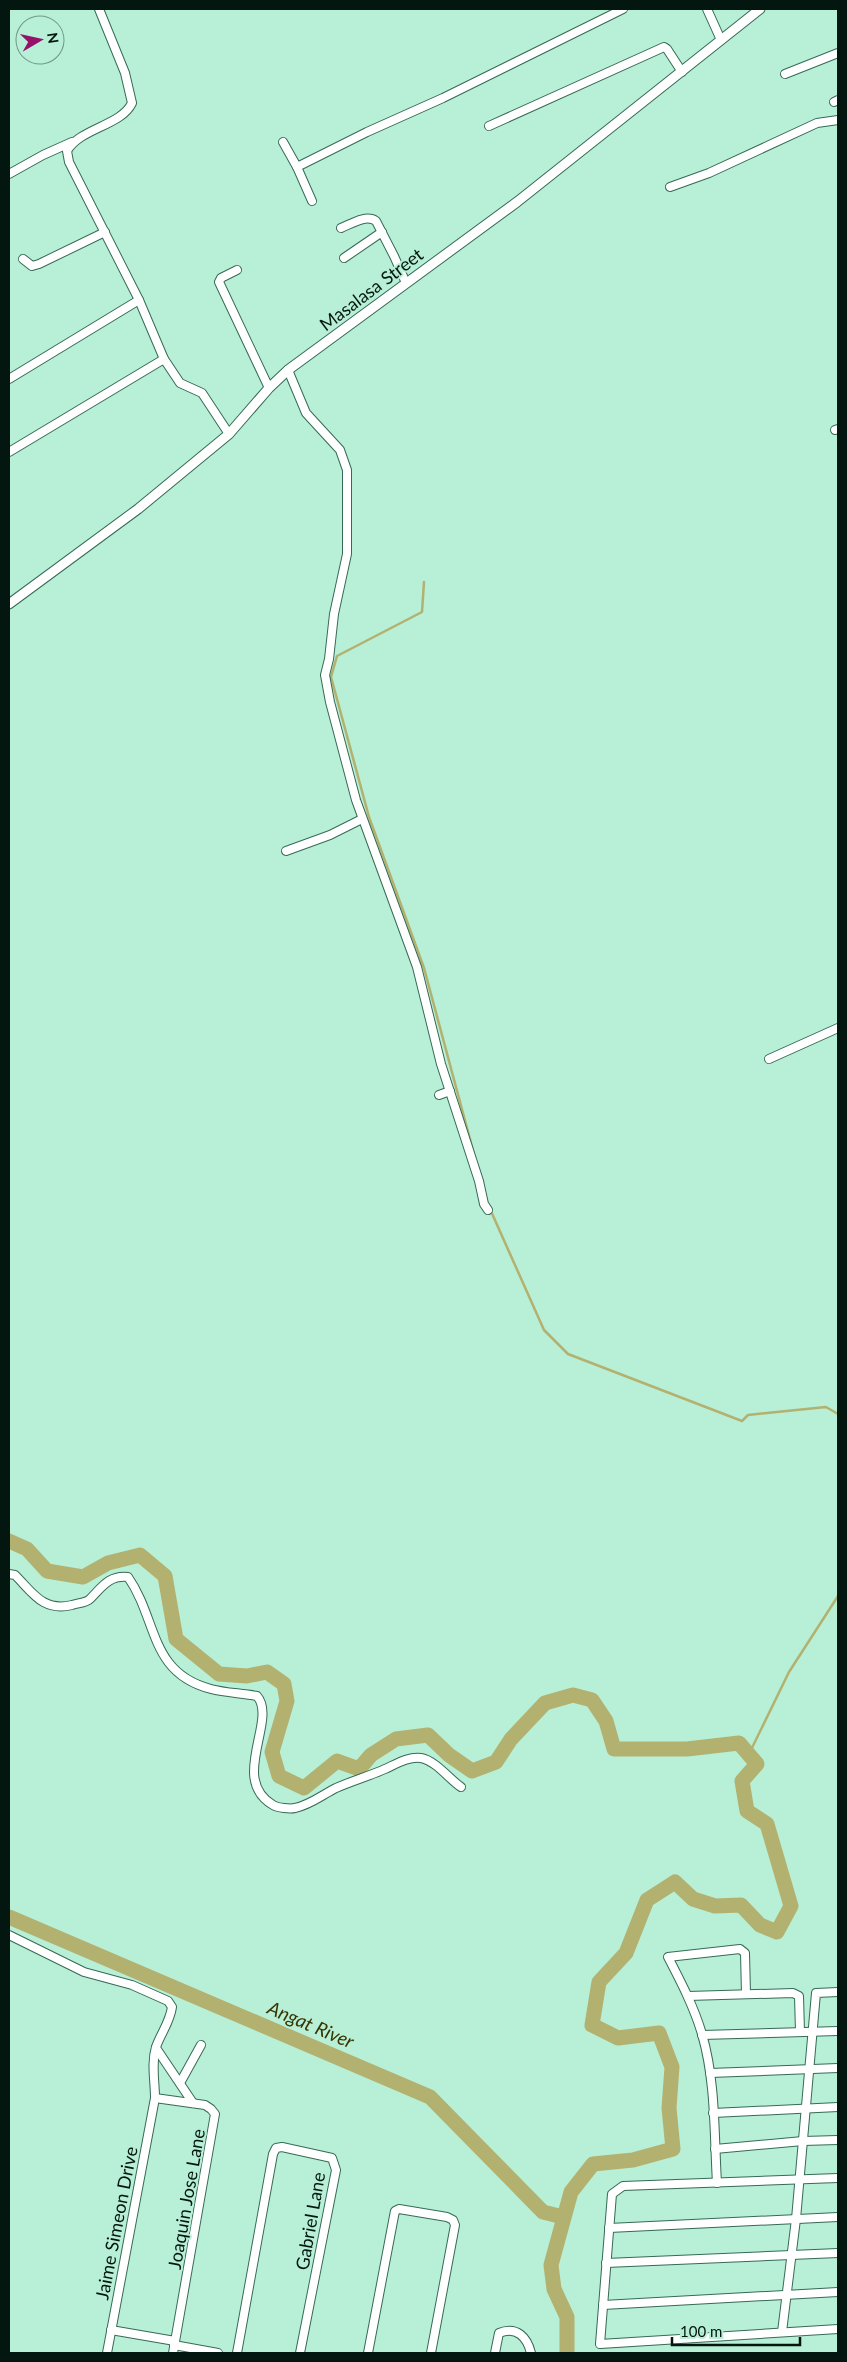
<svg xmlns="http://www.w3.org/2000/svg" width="847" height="2362" font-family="Lato,sans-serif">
  <rect width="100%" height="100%" fill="#b8efd7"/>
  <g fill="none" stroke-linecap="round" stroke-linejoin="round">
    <g stroke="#b3b16f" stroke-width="2.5">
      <path d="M424,582L422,612L337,656L331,677L369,817L424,968L474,1154"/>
      <path d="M490,1209L544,1330L568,1354L742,1421L748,1415L826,1407L838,1414"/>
      <path d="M749,1754L789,1672L838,1596"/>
    </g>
    <g stroke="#b3b16f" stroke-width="15">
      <path d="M9,1541L27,1549L47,1571L83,1577L108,1563L140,1555L165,1576L176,1639L219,1674L247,1676L267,1672L284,1684L287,1701L272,1752L279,1776L304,1788L337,1761L359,1769L371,1755L396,1739L428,1735L449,1755L472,1771L496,1762L511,1739L545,1703L573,1695L592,1700L606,1721L614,1749H687L739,1743L757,1764L742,1781L747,1811L767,1824L791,1906L777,1932L760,1925L741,1905L715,1906L693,1899L675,1882L647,1900L626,1953L599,1982L592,2025L618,2038L659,2033L672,2067L669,2108L673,2149L633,2160L593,2164L571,2192L551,2265L554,2289L567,2317V2353"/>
      <path d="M9,1917L430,2097L543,2212L563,2217"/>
    </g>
    <defs>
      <g id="minor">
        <path d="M99,9L125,73L132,103C121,126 80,128 67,151L69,162L139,300L164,359L180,383L202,393L229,434"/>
        <path d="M707,9L721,40"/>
        <path d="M785,74L838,53"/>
        <path d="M834,102L838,100"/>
        <path d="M489,126L664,47L667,49L682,72"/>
        <path d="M283,142L297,167L367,132L443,98L623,9"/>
        <path d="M297,167L312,201"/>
        <path d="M9,174L43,155L72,142"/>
        <path d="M670,187L709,173L817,123L838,120"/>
        <path d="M341,228C351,224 366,214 376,221L394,256L406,283"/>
        <path d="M344,258L382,232"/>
        <path d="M23,259L32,266L39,264L105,232"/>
        <path d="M237,270L221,278L219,282L269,388"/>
        <path d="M288,370L306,413L340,450L347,470V554L334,614L329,659L325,675L330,702L356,800L417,967L441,1064L479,1181L484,1204L488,1210"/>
        <path d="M9,379L139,300"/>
        <path d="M835,430L838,429"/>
        <path d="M9,452L164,359"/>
        <path d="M286,851L330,835L362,819"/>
        <path d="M769,1059L838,1028"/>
        <path d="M439,1095L450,1091"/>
        <path d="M9,1574L15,1575C33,1593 43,1612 72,1605C78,1603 86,1603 90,1599C102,1587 109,1575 128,1577C158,1620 149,1673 211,1689C226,1693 242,1693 257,1696C278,1720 229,1779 273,1805C278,1808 290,1809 295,1808C310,1805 322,1795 336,1788C352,1781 369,1776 385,1769C396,1764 409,1756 421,1758C436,1761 449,1779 461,1787"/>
        <path d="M9,1935L84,1972L132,1985L168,2001L172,2007C170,2022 161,2033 156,2047C151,2064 155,2081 155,2098L107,2353"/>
        <path d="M688,1996L793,1993L799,1996L800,2032"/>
        <path d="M702,2035L838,2031"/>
        <path d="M156,2048L193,2103"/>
        <path d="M710,2073L838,2068"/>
        <path d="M180,2083L201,2045"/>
        <path d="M155,2098L205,2105L211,2109L215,2114L173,2353"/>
        <path d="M713,2113L838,2107"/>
        <path d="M715,2149L803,2141L838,2140"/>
        <path d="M838,2178L623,2186L612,2194L600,2344L838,2329"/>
        <path d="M717,2183C714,2134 716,2082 702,2034C694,2007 681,1982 668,1957L740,1949L745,1953L746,1994"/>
        <path d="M609,2228L838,2217"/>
        <path d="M606,2263L838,2253"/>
        <path d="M603,2305L838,2292"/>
        <path d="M111,2330L175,2341"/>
        <path d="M782,2332L796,2219L816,1993L838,1992"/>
        <path d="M174,2345L218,2353"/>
        <path d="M237,2353L273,2154L276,2148L282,2147L332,2158L336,2170L300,2353"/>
        <path d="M368,2353L394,2216L395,2211L399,2209L447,2217L453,2220L455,2225L431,2353"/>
        <path d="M495,2353L499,2333C517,2326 527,2337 531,2353"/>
      </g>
      <path id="tertiary" d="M9,604L138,509L229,434L269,388L288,370L517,202L760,9"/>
    </defs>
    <use href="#minor" stroke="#376a56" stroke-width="10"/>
    <use href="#tertiary" stroke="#376a56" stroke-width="11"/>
    <use href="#minor" stroke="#fff" stroke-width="8"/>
    <use href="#tertiary" stroke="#fff" stroke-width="9"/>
  </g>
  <g text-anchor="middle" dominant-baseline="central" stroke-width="4" stroke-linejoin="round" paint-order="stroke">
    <g font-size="18" fill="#03160f" stroke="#b8efd7">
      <text transform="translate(371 289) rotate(-37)">Masalasa Street</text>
      <text transform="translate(186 2199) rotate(-80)">Joaquin Jose Lane</text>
      <text transform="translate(310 2221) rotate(-80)">Gabriel Lane</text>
      <text transform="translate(116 2223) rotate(-79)">Jaime Simeon Drive</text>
    </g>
    <g font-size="19" font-style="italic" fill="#383500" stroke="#b8efd7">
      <text transform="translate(311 2024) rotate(23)">Angat River</text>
    </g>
  </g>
  <rect width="847" height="2362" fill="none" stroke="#03160f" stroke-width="20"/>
  <g transform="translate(40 40) rotate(81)"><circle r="24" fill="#b8efd7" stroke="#709887"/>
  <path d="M0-4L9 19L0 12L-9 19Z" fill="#96126a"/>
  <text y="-8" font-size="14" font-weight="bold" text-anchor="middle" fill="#03160f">N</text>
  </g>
  <path d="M672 2337v8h128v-8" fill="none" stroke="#03160f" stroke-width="2.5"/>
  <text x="680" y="2337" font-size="15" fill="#03160f" stroke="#b8efd7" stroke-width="4" paint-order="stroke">100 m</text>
</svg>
